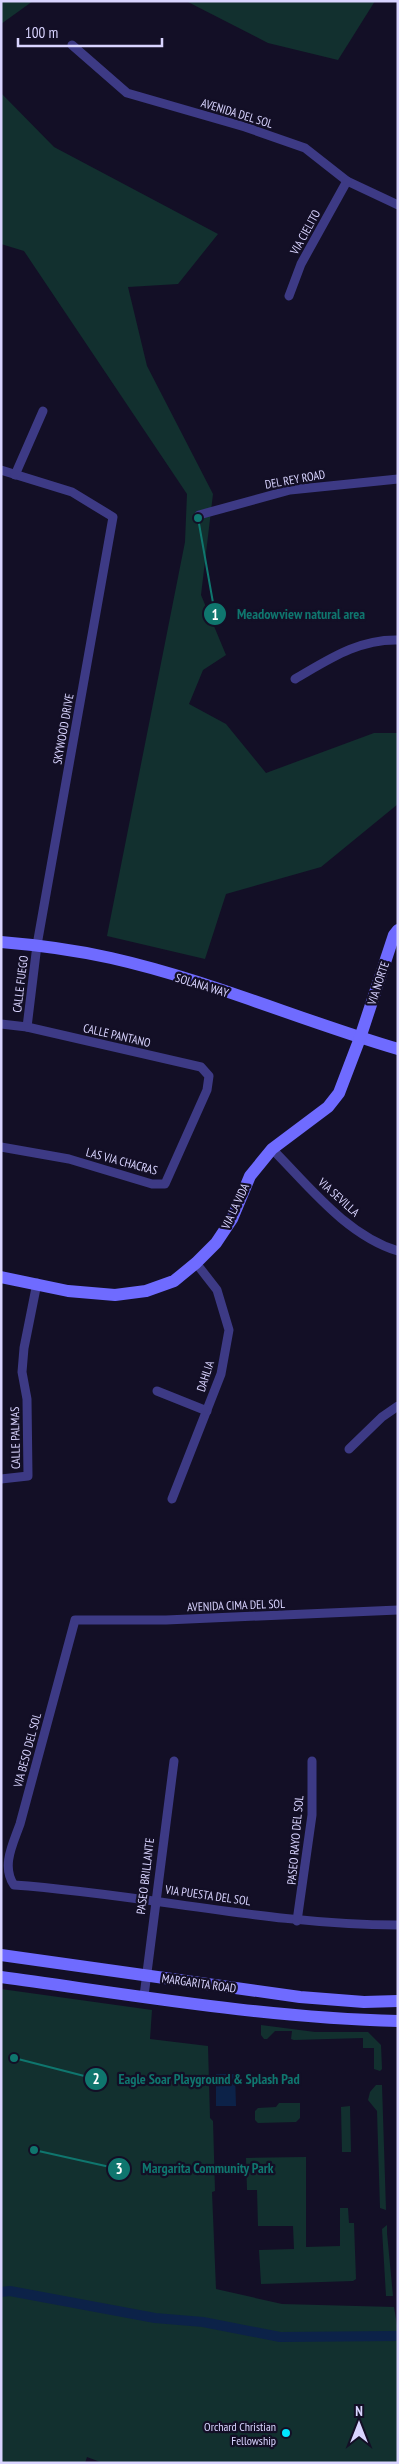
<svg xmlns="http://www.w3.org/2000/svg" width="399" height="2464" font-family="'PT Sans Narrow',sans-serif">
  <rect width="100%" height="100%" fill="#130f26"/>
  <g fill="#12302f">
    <path d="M1,1H33L1,24Z"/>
    <path d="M186,1H375L338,60L268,43Z"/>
    <path d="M1,93L54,147L218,234L178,284L128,287L147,366L213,494L201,595L226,655L203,670L189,704L226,724L266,773L374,733H398V804L321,867L226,894L205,959L107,936L185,542L187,494L24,251L1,244Z"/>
    <path d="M1,1989L152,2010L150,2039L208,2046L210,2118L213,2121L215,2191L212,2192L216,2289L282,2304L394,2307L398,2331V2463H103L87,2457L85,2463H1Z"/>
    <path d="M261,2025L315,2032H368L381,2045L382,2069L380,2071L374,2069V2048H363V2038L294,2040L291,2039L292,2031H275L267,2039H264L261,2035Z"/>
    <path d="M376,2085H382L386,2210L380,2208L377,2111L368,2100L370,2092Z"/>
    <path d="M279,2103H300V2118L296,2122L258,2123L255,2120V2111L258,2108L276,2107Z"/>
    <path d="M350,2106L351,2152H342L341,2107Z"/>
    <path d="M306,2157V2247L340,2246V2208H348L349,2223H354L356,2279L353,2281L261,2284L259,2250L294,2249L293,2226H258L257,2190H247L246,2158Z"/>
    <path d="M387,2225V2233L393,2296H386L382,2229Z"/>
  </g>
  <path fill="#0c2248" d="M216,2074H235L236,2106H216Z"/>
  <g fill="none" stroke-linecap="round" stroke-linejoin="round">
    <path stroke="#0c2248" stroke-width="10" d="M1,2292L10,2291L155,2318L203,2322L280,2337L395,2336"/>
    <g stroke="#3d3a85" stroke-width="9">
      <path d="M72,45L127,93L245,127L305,148L347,181L398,205"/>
      <path d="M289,296L301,264L347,181"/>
      <path d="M1,470L72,492L113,517L37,945L27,1027"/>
      <path d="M15,475L43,411"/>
      <path d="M199,515L290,490L398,479"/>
      <path d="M295,679C328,660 358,639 398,640"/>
      <path d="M1,1024L27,1027L201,1067L209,1076L207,1090L165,1184H152L69,1159L1,1147"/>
      <path d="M272,1149C309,1186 346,1235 398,1251"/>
      <path d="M157,1391L207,1411"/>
      <path d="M349,1449L382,1417L398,1406"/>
      <path d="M1,1479L28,1476L27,1399L22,1372L24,1348L37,1283"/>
      <path d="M172,1499L221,1374L229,1330L217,1290L196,1263"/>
      <path d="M398,1610L166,1620H75L20,1824C13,1844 1,1866 14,1885C143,1894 269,1925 398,1925"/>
      <path d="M297,1921L312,1815V1761"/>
      <path d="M144,1996L174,1761"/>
    </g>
    <g stroke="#6f6bff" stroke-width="12">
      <path d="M1,942C38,945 75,950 111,958C209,980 302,1021 398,1049"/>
      <path d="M1,1277L68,1291L115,1295L146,1291L174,1281L196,1263L216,1243L232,1219L250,1176L272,1149L328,1107L339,1093L360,1038L394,935L398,930"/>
      <path d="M1,1955L300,1997L364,2002L398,2001"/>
      <path d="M1,1977C133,1995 265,2018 398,2021"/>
    </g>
  </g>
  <circle fill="#00e5ff" stroke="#130f26" stroke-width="2" cx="286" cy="2433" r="5"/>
  <g text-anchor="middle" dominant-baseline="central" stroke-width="4.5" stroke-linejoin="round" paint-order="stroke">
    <g font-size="12" fill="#d9d4ff" stroke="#130f26">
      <text transform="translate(237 113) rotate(17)">AVENIDA DEL SOL</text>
      <text transform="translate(305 232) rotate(-61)">VIA CIELITO</text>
      <text transform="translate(295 479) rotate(-10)">DEL REY ROAD</text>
      <text transform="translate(63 729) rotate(-80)">SKYWOOD DRIVE</text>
      <text transform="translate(378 983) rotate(-72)">VIA NORTE</text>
      <text transform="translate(20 984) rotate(-83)">CALLE FUEGO</text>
      <text transform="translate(202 985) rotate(17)">SOLANA WAY</text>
      <text transform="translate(117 1035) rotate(13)">CALLE PANTANO</text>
      <text transform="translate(122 1161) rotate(15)">LAS VIA CHACRAS</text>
      <text transform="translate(339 1197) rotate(42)">VIA SEVILLA</text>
      <text transform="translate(235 1206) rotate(-65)">VIA LA VIDA</text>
      <text transform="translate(205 1376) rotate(-72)">DAHLIA</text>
      <text transform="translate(15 1438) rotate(-91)">CALLE PALMAS</text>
      <text transform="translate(236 1605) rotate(-2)">AVENIDA CIMA DEL SOL</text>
      <text transform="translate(27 1750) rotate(-75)">VIA BESO DEL SOL</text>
      <text transform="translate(295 1840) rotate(-85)">PASEO RAYO DEL SOL</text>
      <text transform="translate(145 1876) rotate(-83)">PASEO BRILLANTE</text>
      <text transform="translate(208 1895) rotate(8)">VIA PUESTA DEL SOL</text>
      <text transform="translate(199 1983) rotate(8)">MARGARITA ROAD</text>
    </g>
    <g font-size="12" fill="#d9d4ff" stroke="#130f26" text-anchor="end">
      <text x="276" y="2426">Orchard Christian<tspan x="276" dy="14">Fellowship</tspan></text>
    </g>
  </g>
  <path fill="none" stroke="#0f766e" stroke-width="2" d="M198 518L215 614M14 2058L96 2079M34 2150L119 2169"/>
  <g fill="#0f766e" stroke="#130f26" stroke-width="2">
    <circle cx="198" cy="518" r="5"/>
    <circle cx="14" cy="2058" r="5"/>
    <circle cx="34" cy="2150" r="5"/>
    <circle cx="215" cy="614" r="12"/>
    <circle cx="96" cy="2079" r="12"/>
    <circle cx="119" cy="2169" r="12"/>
  </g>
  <g font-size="15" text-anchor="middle" font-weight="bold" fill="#fff">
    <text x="215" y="620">1</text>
    <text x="96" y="2084">2</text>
    <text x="119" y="2174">3</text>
  </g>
  <g font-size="14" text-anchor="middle" font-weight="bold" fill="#0f766e" stroke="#130f26" stroke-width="4.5" stroke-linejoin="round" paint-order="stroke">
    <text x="301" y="619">Meadowview natural area</text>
    <text x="209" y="2084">Eagle Soar Playground &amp; Splash Pad</text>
    <text x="208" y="2173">Margarita Community Park</text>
  </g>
  <rect width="399" height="2464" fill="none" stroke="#d9d4ff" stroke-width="5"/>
  <g transform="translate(359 2424)" stroke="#130f26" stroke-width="4" paint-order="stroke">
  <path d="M0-4L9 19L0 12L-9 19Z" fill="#d9d4ff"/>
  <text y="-8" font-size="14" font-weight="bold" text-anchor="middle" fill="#d9d4ff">N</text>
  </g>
  <path d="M18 38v8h144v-8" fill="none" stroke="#d9d4ff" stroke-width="2.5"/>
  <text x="25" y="38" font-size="15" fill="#d9d4ff" stroke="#130f26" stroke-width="4" paint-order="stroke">100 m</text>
</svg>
